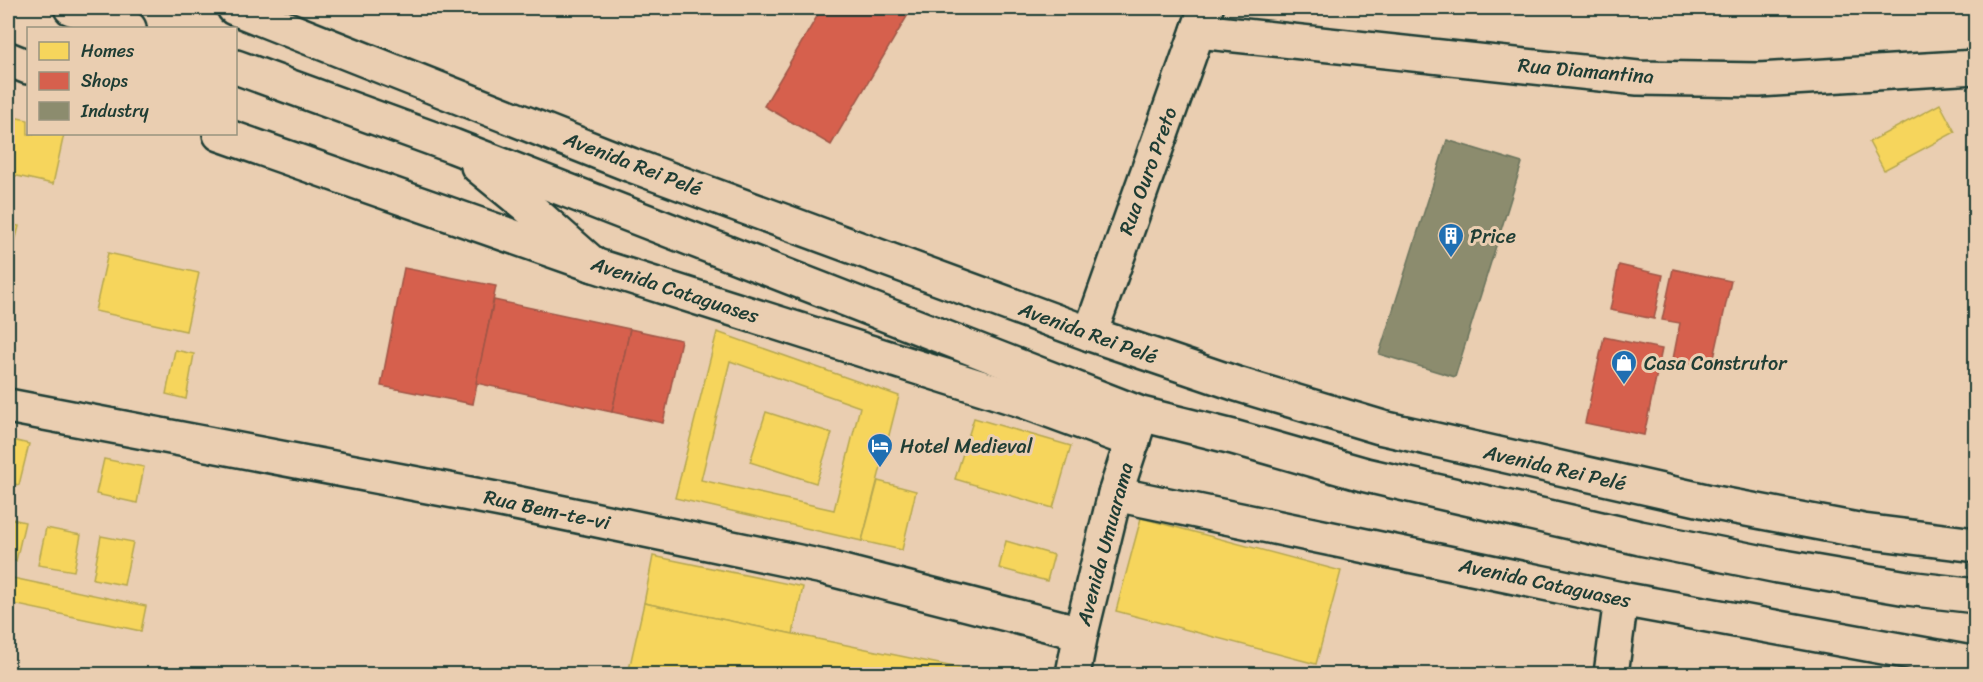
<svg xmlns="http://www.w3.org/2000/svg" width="1983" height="682" font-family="Sriracha,sans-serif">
  <rect width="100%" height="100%" fill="#eaceb1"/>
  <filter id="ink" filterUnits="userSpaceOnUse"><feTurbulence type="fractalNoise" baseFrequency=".0167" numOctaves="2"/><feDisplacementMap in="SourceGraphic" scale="12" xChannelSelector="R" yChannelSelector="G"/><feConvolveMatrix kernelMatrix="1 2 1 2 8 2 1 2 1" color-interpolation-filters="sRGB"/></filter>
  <g filter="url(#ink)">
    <g fill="#f6d55c" stroke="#b6a750" stroke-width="1.5" fill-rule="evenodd">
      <path d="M1940,104L1955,132L1884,170L1869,142Z"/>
      <path d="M8,116L28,120V134H64L53,184L8,174Z"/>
      <path d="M8,224L19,226L12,254L8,253Z"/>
      <path d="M108,253L199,273L186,331L95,311Z"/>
      <path d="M717,332L899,396L862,541L675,498ZM730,361L860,407L834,510L701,480Z"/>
      <path d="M175,350L194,354L186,399L166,394Z"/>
      <path d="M766,412L832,433L816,483L750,462Z"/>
      <path d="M974,418L1071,446L1053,508L955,479Z"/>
      <path d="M8,439L29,444L19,485L8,483Z"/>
      <path d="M104,459L144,467L137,503L96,494Z"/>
      <path d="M878,481L916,491L902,550L862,541Z"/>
      <path d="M8,518L25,522L16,561L8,559Z"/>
      <path d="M1141,518L1341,571L1316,664L1116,611Z"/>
      <path d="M46,528L81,535L74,571L38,565Z"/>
      <path d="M101,536L133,542L124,585L93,579Z"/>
      <path d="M1006,541L1054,555L1047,581L999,568Z"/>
      <path d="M653,556L803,587L793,634L644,603Z"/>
      <path d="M8,577L146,606L141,631L8,603Z"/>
      <path d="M644,603L793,634L988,674H628Z"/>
      <path d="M145,669L176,674H144Z"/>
    </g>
    <g fill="#d6604d" stroke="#9f5646" stroke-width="1.5">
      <path d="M822,8H912L831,145L764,106Z"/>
      <path d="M1619,265L1663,275L1654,319L1610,310Z"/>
      <path d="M404,268L496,286L473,404L381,386Z"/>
      <path d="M1673,269L1731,281L1712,367L1673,359L1680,323L1662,320Z"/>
      <path d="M494,300L630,329L612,412L476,383Z"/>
      <path d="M630,329L681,340L663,423L612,412Z"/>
      <path d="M1604,337L1662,349L1644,435L1585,423Z"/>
    </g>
    <path fill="#8c8c6e" stroke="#6b745d" stroke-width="1.5" d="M1447,140L1522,163L1455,377L1379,354Z"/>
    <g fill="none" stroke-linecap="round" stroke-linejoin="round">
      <defs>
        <g id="minor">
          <path d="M1198,31L1638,78L1759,80L1976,67"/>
          <path d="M8,59L28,67"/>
          <path d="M220,134L594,265L1021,400L1133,441"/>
          <path d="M1090,334L1206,8"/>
          <path d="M8,406L501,500L823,567L1081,633"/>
          <path d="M1115,494L1621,599L1976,664"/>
          <path d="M1073,674L1081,633L1115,494L1139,421"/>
          <path d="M1611,674L1621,599"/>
        </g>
        <g id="major">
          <path d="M71,8L129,28"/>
          <path d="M234,8L631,165L1090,334L1237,384L1383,428L1715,503L1863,531L1976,545"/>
          <path d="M236,67L453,146L1141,414L1233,437L1366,475L1640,538L1778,566L1907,588L1976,596"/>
          <path d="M478,166L527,206L594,265"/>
        </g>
      </defs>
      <use href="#minor" stroke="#1f3d34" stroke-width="38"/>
      <use href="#major" stroke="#1f3d34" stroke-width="38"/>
      <use href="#minor" stroke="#eaceb1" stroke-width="33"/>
      <use href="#major" stroke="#eaceb1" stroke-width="33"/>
    </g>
  </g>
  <defs>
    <symbol id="building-pin" viewBox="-11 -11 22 30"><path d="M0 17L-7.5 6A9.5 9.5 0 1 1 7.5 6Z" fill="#1f6fb2" stroke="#eaceb1"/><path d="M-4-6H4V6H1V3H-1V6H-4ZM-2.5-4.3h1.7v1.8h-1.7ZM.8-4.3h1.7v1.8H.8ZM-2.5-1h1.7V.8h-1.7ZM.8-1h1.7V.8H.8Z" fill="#fff"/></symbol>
    <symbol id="shop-pin" viewBox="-11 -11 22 30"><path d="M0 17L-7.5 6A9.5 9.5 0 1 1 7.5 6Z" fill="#1f6fb2" stroke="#eaceb1"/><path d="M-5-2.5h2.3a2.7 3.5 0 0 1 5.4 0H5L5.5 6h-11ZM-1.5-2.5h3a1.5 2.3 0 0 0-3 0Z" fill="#fff"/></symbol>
    <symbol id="hotel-pin" viewBox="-11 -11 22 30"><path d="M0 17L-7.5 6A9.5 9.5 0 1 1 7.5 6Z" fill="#1f6fb2" stroke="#eaceb1"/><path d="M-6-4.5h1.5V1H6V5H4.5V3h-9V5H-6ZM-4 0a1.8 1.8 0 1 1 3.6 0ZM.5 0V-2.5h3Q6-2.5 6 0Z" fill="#fff"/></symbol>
  </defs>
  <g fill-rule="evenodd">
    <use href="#building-pin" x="1436" y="221" width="30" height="40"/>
    <use href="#shop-pin" x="1609" y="348" width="30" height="40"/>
    <use href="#hotel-pin" x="865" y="431" width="30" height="40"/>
  </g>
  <g text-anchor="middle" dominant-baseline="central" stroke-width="6" stroke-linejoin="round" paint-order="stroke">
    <g font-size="20" fill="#1f3d34" stroke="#eaceb1">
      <text transform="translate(1586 71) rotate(5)">Rua Diamantina</text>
      <text transform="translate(633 164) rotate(21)">Avenida Rei Pelé</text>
      <text transform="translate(1148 171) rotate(-70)">Rua Ouro Preto</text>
      <text transform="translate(675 290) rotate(18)">Avenida Cataguases</text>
      <text transform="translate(1088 333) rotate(20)">Avenida Rei Pelé</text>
      <text transform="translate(1555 468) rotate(13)">Avenida Rei Pelé</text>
      <text transform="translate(547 510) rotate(12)">Rua Bem-te-vi</text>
      <text transform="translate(1105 544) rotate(-75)">Avenida Umuarama</text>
      <text transform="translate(1545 583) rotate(12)">Avenida Cataguases</text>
    </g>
    <g font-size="20" fill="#1f3d34" stroke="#eaceb1" text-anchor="start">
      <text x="1470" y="236">Price</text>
      <text x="1644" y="363">Casa Construtor</text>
      <text x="900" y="446">Hotel Medieval</text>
    </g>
  </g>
  <rect width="1983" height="682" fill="none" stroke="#eaceb1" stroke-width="30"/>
  <rect x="15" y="15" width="1953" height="652" fill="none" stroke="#1f3d34" stroke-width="2" filter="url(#ink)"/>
  <rect x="27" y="27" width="210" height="108" fill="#eaceb1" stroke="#99947f" stroke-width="1.5"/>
  <rect x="39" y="42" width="30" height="18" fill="#f6d55c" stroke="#99947f" stroke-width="1.5"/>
  <text x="81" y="57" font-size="18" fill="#1f3d34">Homes</text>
  <rect x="39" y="72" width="30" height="18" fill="#d6604d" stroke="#99947f" stroke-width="1.5"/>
  <text x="81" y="87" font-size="18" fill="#1f3d34">Shops</text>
  <rect x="39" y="102" width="30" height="18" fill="#8c8c6e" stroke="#99947f" stroke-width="1.5"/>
  <text x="81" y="117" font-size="18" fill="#1f3d34">Industry</text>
</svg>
